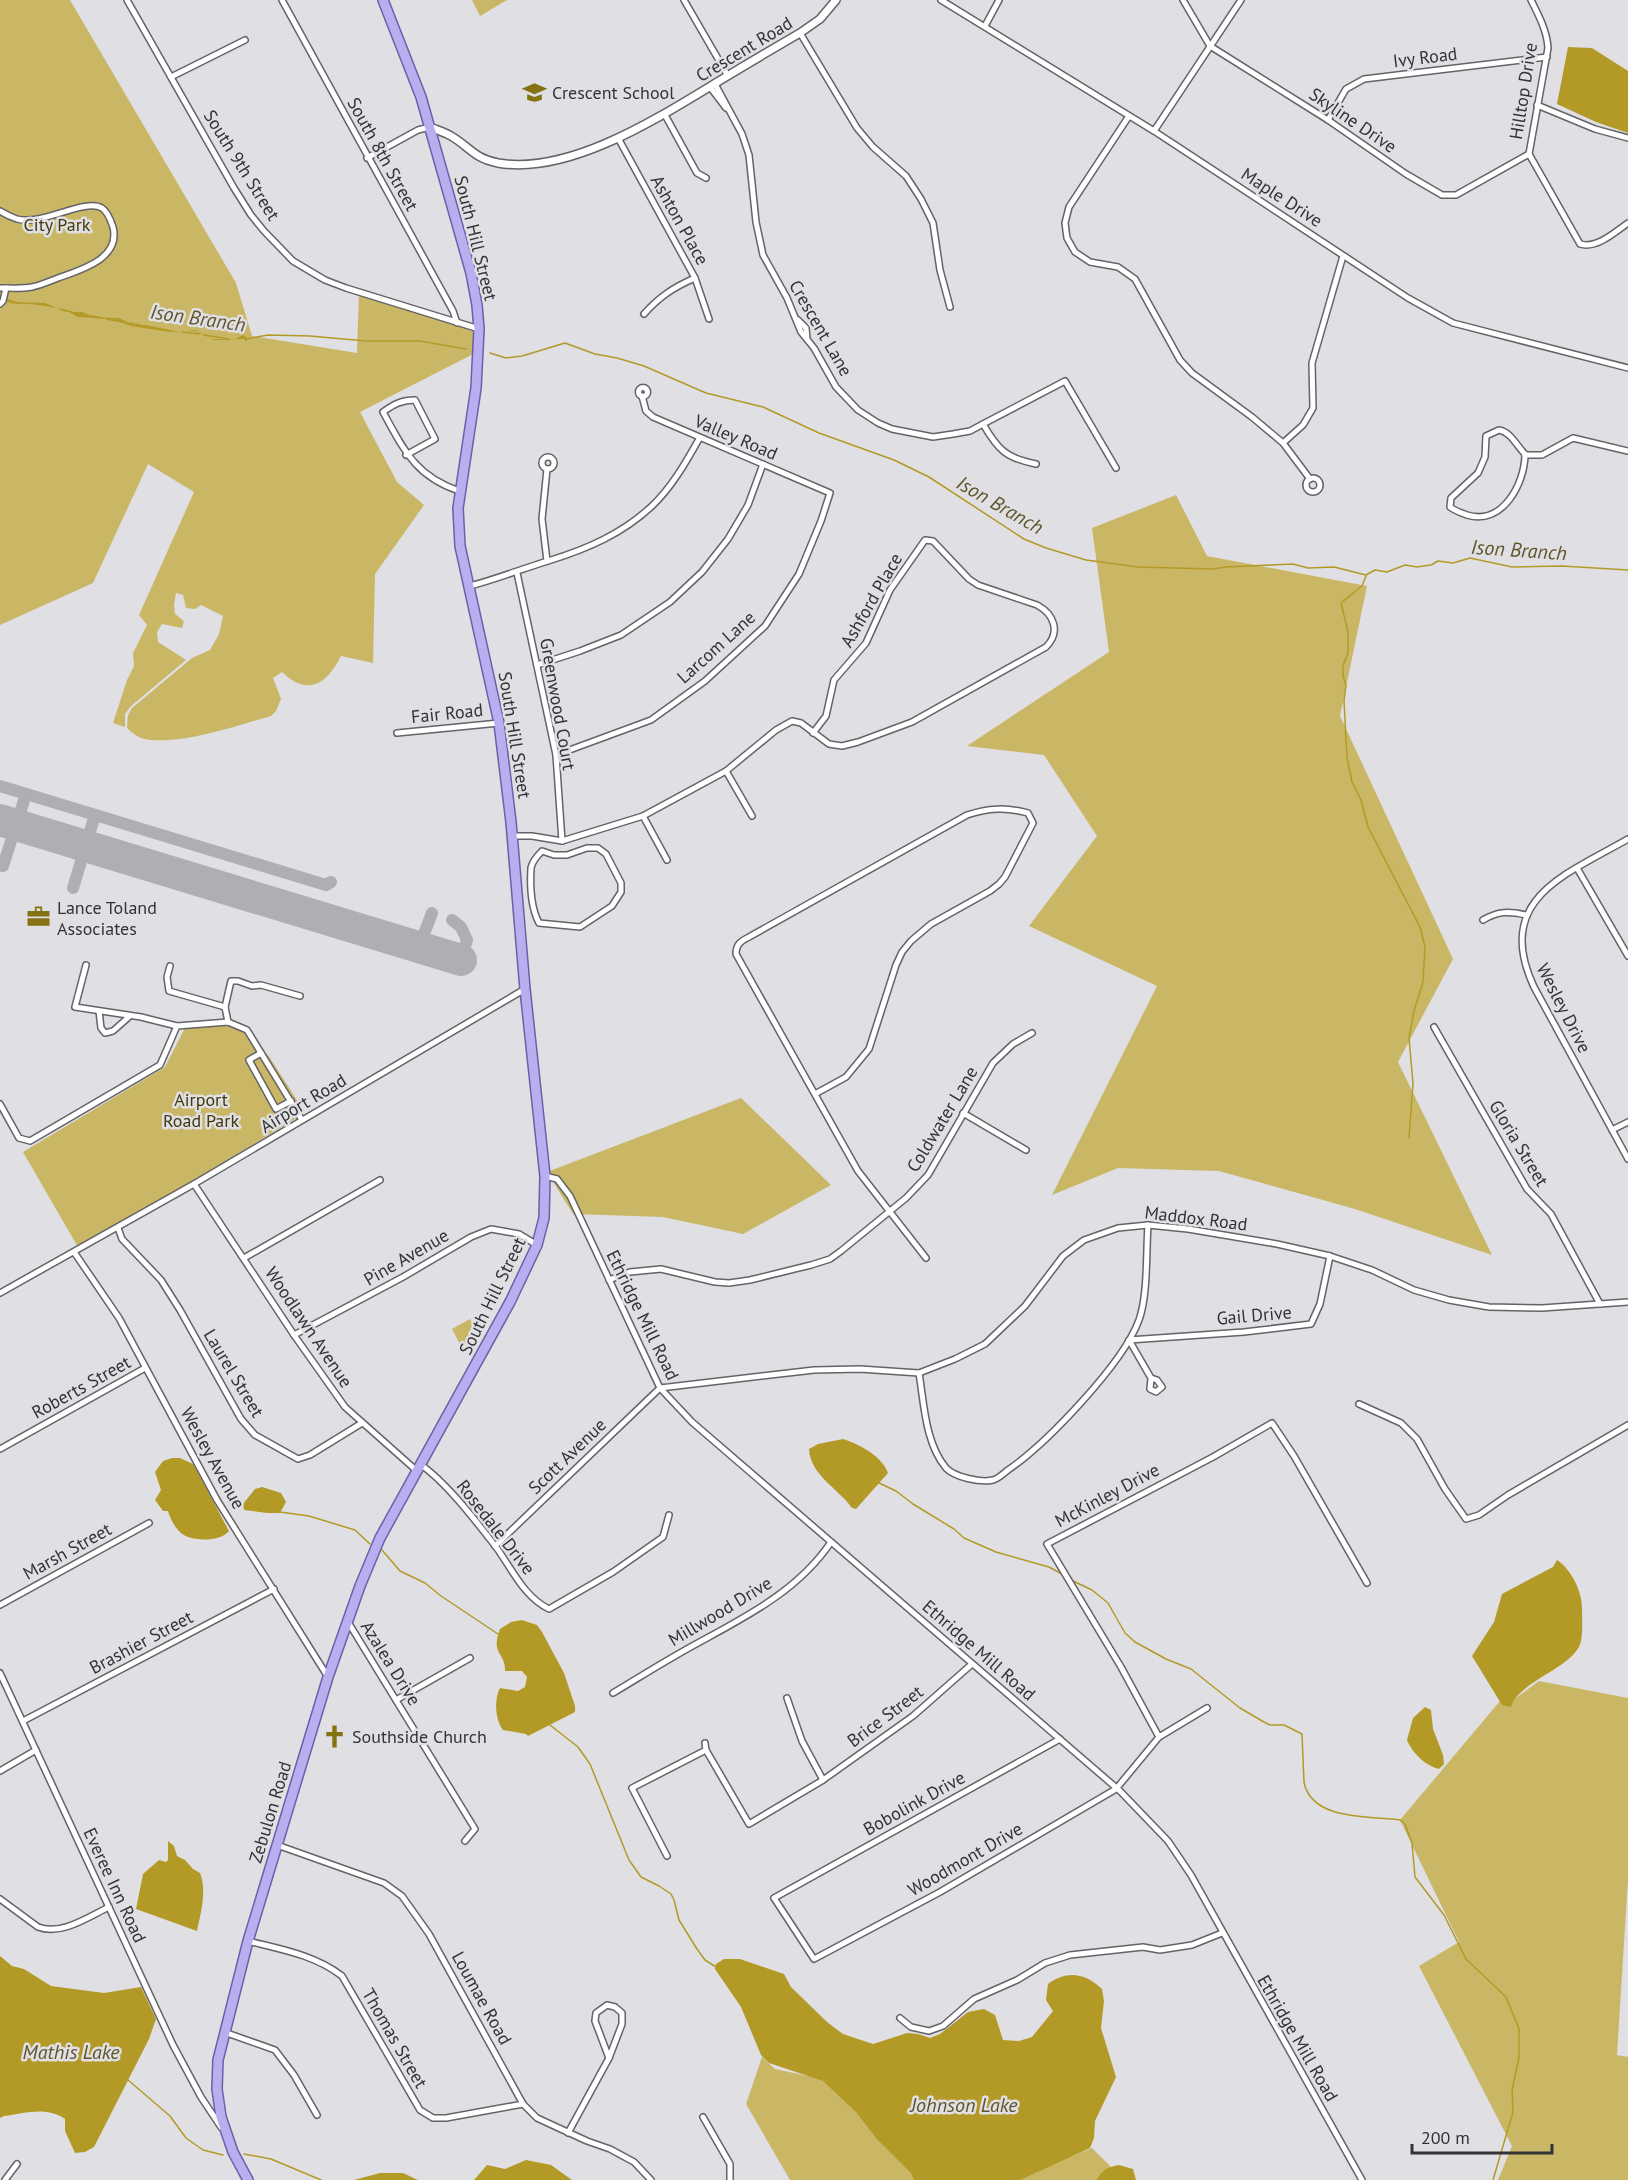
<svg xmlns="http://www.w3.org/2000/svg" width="1628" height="2180" font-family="'PT Sans',sans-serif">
  <rect width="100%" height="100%" fill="#dfdfe4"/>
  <g fill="#cab766">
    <path d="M0,0H70L236,283L252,336L357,353L359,291L478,333L479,351L360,412L397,482L424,505L375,574L373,663L341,656C327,684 308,697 282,672L273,678L281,699L276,711L271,716C235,726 189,743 152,740C142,740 134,735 127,728L128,715L132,708L192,658L210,650L219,634L223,616L201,605L195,609L186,608L183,595L176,593L174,605L175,614L184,621L182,628L162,624L157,632L158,642L186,660L131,706L125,714V727L113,723L127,680L134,666L133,653L147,625L139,615L194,492L148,464L93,583L0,625Z"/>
    <path d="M472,0H507L480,16Z"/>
    <path d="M1176,495L1207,556L1367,586L1340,716L1453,959L1398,1062L1492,1255L1355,1209L1219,1171L1118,1168L1052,1195L1157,986L1029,926L1097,836L1044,755L967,746L1109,652L1092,528Z"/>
    <path d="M222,1025L242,1028L264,1054L268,1055L304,1111L299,1114L300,1116L79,1249L23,1152L165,1067L185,1028Z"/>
    <path d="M741,1098L831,1185L743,1234L663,1217L573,1214L547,1172Z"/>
    <path d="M470,1319L480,1338L462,1348L452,1329Z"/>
    <path d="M1539,1681L1628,1698V1880L1617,2055L1628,2057V2180H1498L1512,2146L1419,1966L1459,1942L1400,1820L1500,1701L1516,1698Z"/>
    <path d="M762,2057L775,2069L827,2080L919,2180H790L746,2104Z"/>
    <path d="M1092,2148L1124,2180H1013Z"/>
  </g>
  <g fill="#b39a27">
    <path d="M1568,47L1592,48L1628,71V133L1596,122L1557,104Z"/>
    <path d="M0,297L17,302L45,303L66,312H82L94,317L119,318L133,325H146L180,332L195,330L212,339H236L243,335L247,338V342L244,339L214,340L195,331L170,332L131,326L112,319L77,317C67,308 33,303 18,304C12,304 6,301 0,300Z"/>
    <path d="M843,1439C859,1444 882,1456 888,1473L856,1509L852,1508C839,1489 810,1475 809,1449L818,1444Z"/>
    <path d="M172,1458H180L193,1464L229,1531C221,1541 199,1541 188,1537C177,1533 171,1521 168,1511H163L155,1500L161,1490L155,1472L163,1461Z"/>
    <path d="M262,1487L281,1493L286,1502L280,1513H267L244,1510L243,1504L255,1489Z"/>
    <path d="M1557,1560C1571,1569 1582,1591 1582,1608C1582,1618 1583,1631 1581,1641C1576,1667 1518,1681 1511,1707L1502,1705L1472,1656L1494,1622L1502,1594L1553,1567Z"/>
    <path d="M522,1620L537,1625L542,1632L564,1673L575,1706V1712L528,1736L526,1734L503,1730C495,1720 494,1699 500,1688L518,1691L525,1687L527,1677L522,1671H505C506,1652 490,1655 500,1629L511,1622Z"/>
    <path d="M1425,1707L1431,1710L1433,1729L1443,1755L1444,1764L1439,1769C1426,1766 1412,1753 1407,1740L1413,1718Z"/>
    <path d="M168,1841L174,1846L177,1856L185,1860L193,1869L200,1873C207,1891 201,1912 197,1931L136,1909L143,1874L159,1860L166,1862L168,1860Z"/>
    <path d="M0,1956L12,1966L24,1969L51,1986L104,1993L141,1987L156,2019L149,2039L94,2147L85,2152L75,2153L65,2131V2119C48,2106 24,2113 4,2116L0,2118Z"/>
    <path d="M724,1959H740L784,1974L791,1987L827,2022L843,2034L873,2044L907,2033L918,2034L930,2038L940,2034L968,2012L984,2009L995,2015L1003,2040L1019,2041L1032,2037L1053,2011L1046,2000L1048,1984C1067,1970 1085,1973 1102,1989L1104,2001L1101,2028L1116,2077L1095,2121L1094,2138L1090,2148L1020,2180H914L911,2173L876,2138L856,2112L823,2081L769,2063L761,2055L741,2007L715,1969L716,1964Z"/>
    <path d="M526,2160L551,2165L572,2180H474L487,2165L505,2169Z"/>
    <path d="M1119,2165L1133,2169L1136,2180H1097C1101,2170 1108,2167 1119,2165Z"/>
    <path d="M380,2173H403L418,2180H354Z"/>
  </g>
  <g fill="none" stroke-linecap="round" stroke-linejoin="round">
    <g stroke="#b39a27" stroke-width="1.5">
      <path d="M60,309L75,313"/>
      <path d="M92,316L102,318"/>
      <path d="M106,319L122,322"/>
      <path d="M130,323L140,325"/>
      <path d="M183,332L199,334"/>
      <path d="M204,335L229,339"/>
      <path d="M246,339L268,335L310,336L366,341H420L466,349"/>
      <path d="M490,353L506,358L522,356L565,343L595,354L617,358L644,366L706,393L763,407L819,433L894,460L929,477L1024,539L1046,548L1086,560L1138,567L1213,569L1225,567L1293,564L1308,568L1334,567L1366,575L1375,570L1387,572L1405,565L1417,567L1431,565L1438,561L1453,563L1470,558L1512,567L1562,566L1628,570"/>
      <path d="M1366,576L1362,586L1341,603L1348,632V653L1343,665V676L1346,685L1344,701L1347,758L1352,782L1361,800L1368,827L1420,927L1425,947L1423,982L1414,1011L1409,1038L1413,1084L1409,1138"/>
      <path d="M879,1483L896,1491L913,1504L954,1529L964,1538L996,1552L1049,1567L1064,1575"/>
      <path d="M280,1512L309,1516L355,1530L370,1544"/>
      <path d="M382,1550L400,1571L425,1583L441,1596L498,1634"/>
      <path d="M1071,1580L1092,1590L1108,1603L1125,1633L1135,1642L1166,1659L1191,1669L1240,1708L1264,1722L1270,1725H1284L1302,1734L1304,1782C1311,1821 1371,1816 1400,1820L1405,1824L1412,1843L1415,1877L1444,1915L1466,1959L1506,1997L1519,2029V2057L1512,2091L1513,2112L1493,2180"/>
      <path d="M550,1725L578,1747L590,1764L629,1860L641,1877L659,1886L671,1894L674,1900L679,1920L697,1949L705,1960L716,1967"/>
      <path d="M128,2080L170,2116L186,2138L203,2150L223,2155"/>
      <path d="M244,2154L271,2159L321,2180"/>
    </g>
    <g stroke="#afafb3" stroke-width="12">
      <path d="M0,786L326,885L331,882"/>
      <path d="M3,866L26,794"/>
      <path d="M73,888L95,815"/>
      <path d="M452,920L461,927L467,940L461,960"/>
      <path d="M419,947L432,913"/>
    </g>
    <path stroke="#afafb3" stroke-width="32" d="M0,820L461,960"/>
    <defs>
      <g id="minor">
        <path d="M127,0L234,188L251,215L264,231L293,261L325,280L346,288L479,329"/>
        <path d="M282,0L453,311L457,323"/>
        <path d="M684,0L728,76"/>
        <path d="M941,0L1154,131L1408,298L1453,323L1628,368"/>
        <path d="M1183,0L1210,46L1328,120L1406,174L1442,195H1456L1529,154"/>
        <path d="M985,26L999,0"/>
        <path d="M800,33L857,128L873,147L906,176L921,199L933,223L940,270L950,307"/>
        <path d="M171,77L245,40"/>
        <path d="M715,84L742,134L749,155L756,222L763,255L787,298L801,332L814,348L836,387L858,410L878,423L892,429L933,437L953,434L970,431L983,424L1065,381L1116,468"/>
        <path d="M710,87L726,108"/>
        <path d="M1537,105L1595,129L1628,138"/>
        <path d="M665,115L697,173L706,178"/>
        <path d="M1129,116L1069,207L1065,223L1067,238L1075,252L1090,262L1118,267L1135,279L1180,360L1192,373L1252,417L1283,443L1310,479"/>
        <path d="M1328,120L1346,89L1364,79L1547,57"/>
        <path d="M1154,131L1241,0"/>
        <path d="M618,138L695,278L709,319"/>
        <path d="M1529,154L1548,48C1547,31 1539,16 1531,0"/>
        <path d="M1529,154L1580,244C1597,249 1615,232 1628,223"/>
        <path d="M367,158L418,130L430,127"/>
        <path d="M0,211C5,214 11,217 17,219C42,226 84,198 102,208C108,212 111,221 113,227C121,259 80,270 58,278C50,281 41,285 32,287C22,289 10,288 0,288"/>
        <path d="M0,304L3,301L6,288"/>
        <path d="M644,314C659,297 674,287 695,278"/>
        <path d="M798,320L806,328L807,339"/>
        <circle cx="643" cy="392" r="4.5"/>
        <path d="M983,424C998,450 1006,458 1036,464"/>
        <path d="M1499,430C1511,432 1516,445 1525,454C1525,484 1502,526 1467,515C1461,513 1455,511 1450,507L1451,498L1478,473L1485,457L1486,436Z"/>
        <path d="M1283,443L1303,425L1313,408L1312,363L1343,256"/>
        <path d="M406,455L435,439L415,400C402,400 394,404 383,412C404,450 415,476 459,491"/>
        <path d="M1525,455H1542L1573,438L1628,451"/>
        <circle cx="548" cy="463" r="6"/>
        <circle cx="1313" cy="485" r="7"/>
        <path d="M547,561L542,519L547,469"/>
        <path d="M517,573L556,755L562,841"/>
        <path d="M470,586C496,579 522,569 548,561C587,549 622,534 652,506C672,487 686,462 699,439"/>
        <path d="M537,665L580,651L621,635L670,602L702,572L728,539L748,505L763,464"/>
        <path d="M397,733L499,723"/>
        <path d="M556,755L651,720L705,681L765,626L799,574L821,521L830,493L653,417L646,411L642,396"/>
        <path d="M726,771L752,816"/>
        <path d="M643,816L667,860"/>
        <path d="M512,836H532L562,841L643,816L726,771L776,730L792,721L801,723L829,744L842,746L858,742L912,722L1046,647C1061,632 1054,614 1037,605L978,585L969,579L933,541L925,540L890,590L866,643L834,680L826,716L813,733"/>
        <path d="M1628,839C1565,875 1493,899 1534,987L1628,1159"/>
        <path d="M587,848H598L606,854L621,883V892L612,906L580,927L539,923C531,908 530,885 531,868C532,862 537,856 542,851L554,855H567Z"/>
        <path d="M1577,868L1628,956"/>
        <path d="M1483,920C1498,911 1509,911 1526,915"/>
        <path d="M86,965L75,1007L141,1017L177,1026"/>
        <path d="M170,966L167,977L169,991L225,1007"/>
        <path d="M99,1011L101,1028L105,1033L113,1031L130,1016"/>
        <path d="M228,1022L225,1007L231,981H238L252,986L261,985L300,996"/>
        <path d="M1434,1027L1527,1189L1551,1214L1600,1304"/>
        <path d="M261,1053L249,1060L276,1109L291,1101"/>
        <path d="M815,1094L846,1077L869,1049L896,965L902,952L911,941L931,924L990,891L999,884L1005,877L1033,823L1028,813C1006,807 988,808 967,815L749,937C741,941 736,944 736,954L849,1155L858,1171L926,1258"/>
        <path d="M0,1104L19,1138L30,1141L160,1065L177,1026L228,1022L247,1030L302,1120"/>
        <path d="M963,1113L1026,1150"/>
        <path d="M1612,1130L1628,1122"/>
        <path d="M545,1176L557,1179L570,1196L660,1388L692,1422L1120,1791L1168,1841L1191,1875L1362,2180"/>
        <path d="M194,1184L294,1335L345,1407L417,1471"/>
        <path d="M118,1228L122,1239L161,1280L180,1310L241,1419L255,1435L298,1459L310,1455L362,1423"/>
        <path d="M74,1252L119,1318L217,1500L328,1677"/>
        <path d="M244,1258L380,1180"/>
        <path d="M609,1280L630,1272L661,1269L715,1282L729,1283L750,1280L811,1265L830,1259L841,1251L906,1198L928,1175L993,1063L1013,1044L1032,1033"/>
        <path d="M0,1293L194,1184L525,989"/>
        <path d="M294,1335L403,1277L471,1237L491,1229L519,1234L537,1245"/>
        <path d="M919,1373C924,1403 925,1443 946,1468C954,1477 981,1483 993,1480C998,1479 1004,1473 1008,1470C1046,1444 1123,1364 1139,1320C1148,1295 1146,1253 1148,1225"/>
        <path d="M1151,1378L1150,1389L1156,1392L1162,1387L1157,1380L1151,1378L1129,1340L1244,1332L1311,1324L1320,1304L1330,1256"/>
        <path d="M1359,1404L1401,1423L1417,1439L1445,1489L1466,1519L1479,1515L1508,1495L1628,1425"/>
        <path d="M0,1449L145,1368"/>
        <path d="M420,1464C447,1483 475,1520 496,1547C512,1569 524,1597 549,1609L613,1572L663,1537L669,1515"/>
        <path d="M495,1546L660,1388L814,1370L860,1369L919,1373L955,1359L985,1344L1025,1306L1063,1256L1084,1240L1118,1228L1148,1225L1188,1229L1277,1244L1330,1256L1372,1270L1414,1290L1449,1300L1489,1307L1542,1308L1628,1302"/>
        <path d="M0,1605L149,1523"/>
        <path d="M348,1622L475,1829L465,1841"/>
        <path d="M0,1673L173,2045L201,2097L221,2127"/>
        <path d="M613,1693C635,1680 657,1666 680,1653C734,1622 795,1596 831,1542"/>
        <path d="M787,1698L802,1741L823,1780"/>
        <path d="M396,1700L470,1658"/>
        <path d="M23,1721L274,1589"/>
        <path d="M1159,1737L1121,1667L1047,1544L1213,1457L1272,1423L1294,1456L1367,1583"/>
        <path d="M1060,1739L774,1898L814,1959L940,1892L1116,1789L1159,1737L1207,1708"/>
        <path d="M705,1743L706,1750L749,1824L823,1780L913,1716L972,1664"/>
        <path d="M0,1771L36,1750"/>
        <path d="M277,1845L384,1883L402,1896L429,1934L523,2104L537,2118L587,2141L610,2149L634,2162L651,2180"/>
        <path d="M667,1856L632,1788L706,1750"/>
        <path d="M0,1899L38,1927C61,1936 88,1917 109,1907"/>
        <path d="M248,1941C280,1949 315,1955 342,1976L420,2110L433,2118H446L523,2104"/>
        <path d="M607,2005L615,2007L622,2013V2024L609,2058L595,2021L596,2013Z"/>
        <path d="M900,2018L911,2027L929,2031L943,2026L974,1999L1017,1980L1045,1963L1070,1955L1143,1947L1160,1950L1192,1945L1222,1933"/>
        <path d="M224,2032L275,2050L294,2075L317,2115"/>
        <path d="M703,2117L730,2164V2180"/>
        <path d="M568,2133L609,2058"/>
        <path d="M5,2180L17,2164"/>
      </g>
      <path id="tertiary" d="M430,127C437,130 444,132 451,136C470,147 473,158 498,163C573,176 667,112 729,75C752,61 776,47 800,33L820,19L836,0"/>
      <path id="primary" d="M248,2180L233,2152L221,2117L217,2089L218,2060L248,1941L328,1677L360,1586L380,1538L510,1302L537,1245L544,1218L545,1176L525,989L511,822L499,723L460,546L458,508L476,388L479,329L477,305L471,273L421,97L383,0"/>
    </defs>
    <use href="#minor" stroke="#636368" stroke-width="8"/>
    <use href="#tertiary" stroke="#636368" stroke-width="10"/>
    <use href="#primary" stroke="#6c60a7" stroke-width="12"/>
    <use href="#minor" stroke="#fff" stroke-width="5"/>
    <use href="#tertiary" stroke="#fff" stroke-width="7"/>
    <use href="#primary" stroke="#b9aeef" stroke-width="9"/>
  </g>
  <defs>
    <symbol id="school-bare" viewBox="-9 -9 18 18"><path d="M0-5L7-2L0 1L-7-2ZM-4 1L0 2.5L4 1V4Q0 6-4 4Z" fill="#857213" stroke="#dfdfe4" stroke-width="2.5" paint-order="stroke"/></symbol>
    <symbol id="office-bare" viewBox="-9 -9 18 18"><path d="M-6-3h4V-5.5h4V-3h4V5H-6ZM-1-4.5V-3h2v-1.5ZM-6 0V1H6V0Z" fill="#857213" stroke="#dfdfe4" stroke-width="2.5" paint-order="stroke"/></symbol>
    <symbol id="church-bare" viewBox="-9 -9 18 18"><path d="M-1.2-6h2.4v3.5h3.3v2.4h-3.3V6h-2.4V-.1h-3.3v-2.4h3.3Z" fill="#857213" stroke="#dfdfe4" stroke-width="2.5" paint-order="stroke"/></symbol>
  </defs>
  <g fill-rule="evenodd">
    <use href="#school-bare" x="518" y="76" width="33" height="33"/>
    <use href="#office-bare" x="22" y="900" width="33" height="33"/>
    <use href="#church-bare" x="318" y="1720" width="33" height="33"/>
  </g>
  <g text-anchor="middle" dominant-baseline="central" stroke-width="5" stroke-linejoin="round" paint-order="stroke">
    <g font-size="18" fill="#333335" stroke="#dfdfe4">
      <text transform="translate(744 49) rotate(-31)">Crescent Road</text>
      <text transform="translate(1425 57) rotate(-7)">Ivy Road</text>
      <text transform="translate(1523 91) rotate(-81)">Hilltop Drive</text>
      <text transform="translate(1353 120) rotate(34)">Skyline Drive</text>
      <text transform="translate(383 154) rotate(61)">South 8th Street</text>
      <text transform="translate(242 165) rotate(58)">South 9th Street</text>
      <text transform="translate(1282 197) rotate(33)">Maple Drive</text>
      <text transform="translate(680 220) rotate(61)">Ashton Place</text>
      <text transform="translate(476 238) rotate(76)">South Hill Street</text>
      <text transform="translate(821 328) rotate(60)">Crescent Lane</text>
      <text transform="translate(736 437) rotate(23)">Valley Road</text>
      <text transform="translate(871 600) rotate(-60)">Ashford Place</text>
      <text transform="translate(716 647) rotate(-42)">Larcom Lane</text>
      <text transform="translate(558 704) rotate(80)">Greenwood Court</text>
      <text transform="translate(447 713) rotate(-6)">Fair Road</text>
      <text transform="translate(515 735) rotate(81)">South Hill Street</text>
      <text transform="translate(1564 1008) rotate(63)">Wesley Drive</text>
      <text transform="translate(303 1103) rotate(-31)">Airport Road</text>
      <text transform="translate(942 1119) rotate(-59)">Coldwater Lane</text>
      <text transform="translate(1519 1143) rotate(59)">Gloria Street</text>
      <text transform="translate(1196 1218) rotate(7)">Maddox Road</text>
      <text transform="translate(406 1257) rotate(-30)">Pine Avenue</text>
      <text transform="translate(492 1296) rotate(-64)">South Hill Street</text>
      <text transform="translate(643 1315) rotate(64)">Ethridge Mill Road</text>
      <text transform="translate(1254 1315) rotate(-5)">Gail Drive</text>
      <text transform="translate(309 1327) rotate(56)">Woodlawn Avenue</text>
      <text transform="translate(234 1373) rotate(59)">Laurel Street</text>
      <text transform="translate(81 1387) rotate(-29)">Roberts Street</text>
      <text transform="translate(567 1456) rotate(-44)">Scott Avenue</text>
      <text transform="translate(213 1458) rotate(61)">Wesley Avenue</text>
      <text transform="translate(1107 1495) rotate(-28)">McKinley Drive</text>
      <text transform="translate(496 1527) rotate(52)">Rosedale Drive</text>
      <text transform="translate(67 1551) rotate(-29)">Marsh Street</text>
      <text transform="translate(720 1611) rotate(-31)">Millwood Drive</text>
      <text transform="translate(141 1642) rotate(-28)">Brashier Street</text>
      <text transform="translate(979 1650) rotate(41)">Ethridge Mill Road</text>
      <text transform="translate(391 1663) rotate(58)">Azalea Drive</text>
      <text transform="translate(885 1716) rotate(-37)">Brice Street</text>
      <text transform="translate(914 1803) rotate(-29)">Bobolink Drive</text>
      <text transform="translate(270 1812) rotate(-73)">Zebulon Road</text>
      <text transform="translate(965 1859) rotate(-30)">Woodmont Drive</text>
      <text transform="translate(115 1885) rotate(65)">Everee Inn Road</text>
      <text transform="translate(482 1998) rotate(61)">Loumae Road</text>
      <text transform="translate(395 2038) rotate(60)">Thomas Street</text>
      <text transform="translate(1298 2038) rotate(60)">Ethridge Mill Road</text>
    </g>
    <g font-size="18" fill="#333335" stroke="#dfdfe4" text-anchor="start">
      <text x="552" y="92">Crescent School</text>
      <text x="57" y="907">Lance Toland<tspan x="57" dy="21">Associates</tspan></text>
      <text x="352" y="1736">Southside Church</text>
    </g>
    <g font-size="18" fill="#423809" stroke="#dfdfe4">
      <text x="57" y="224">City Park</text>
      <text x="201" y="1099">Airport<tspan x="201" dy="21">Road Park</tspan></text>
    </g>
    <g font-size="20" font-style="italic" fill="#60552a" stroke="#dfdfe4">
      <text transform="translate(198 318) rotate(8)">Ison Branch</text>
      <text transform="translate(1000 505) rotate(30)">Ison Branch</text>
      <text transform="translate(1519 550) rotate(4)">Ison Branch</text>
      <text x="71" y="2052">Mathis Lake</text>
      <text x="964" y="2105">Johnson Lake</text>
    </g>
  </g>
  <path d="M1412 2144v9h140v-9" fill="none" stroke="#333335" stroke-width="3"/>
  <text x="1421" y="2144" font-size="18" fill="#333335" stroke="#dfdfe4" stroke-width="4.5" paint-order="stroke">200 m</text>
</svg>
